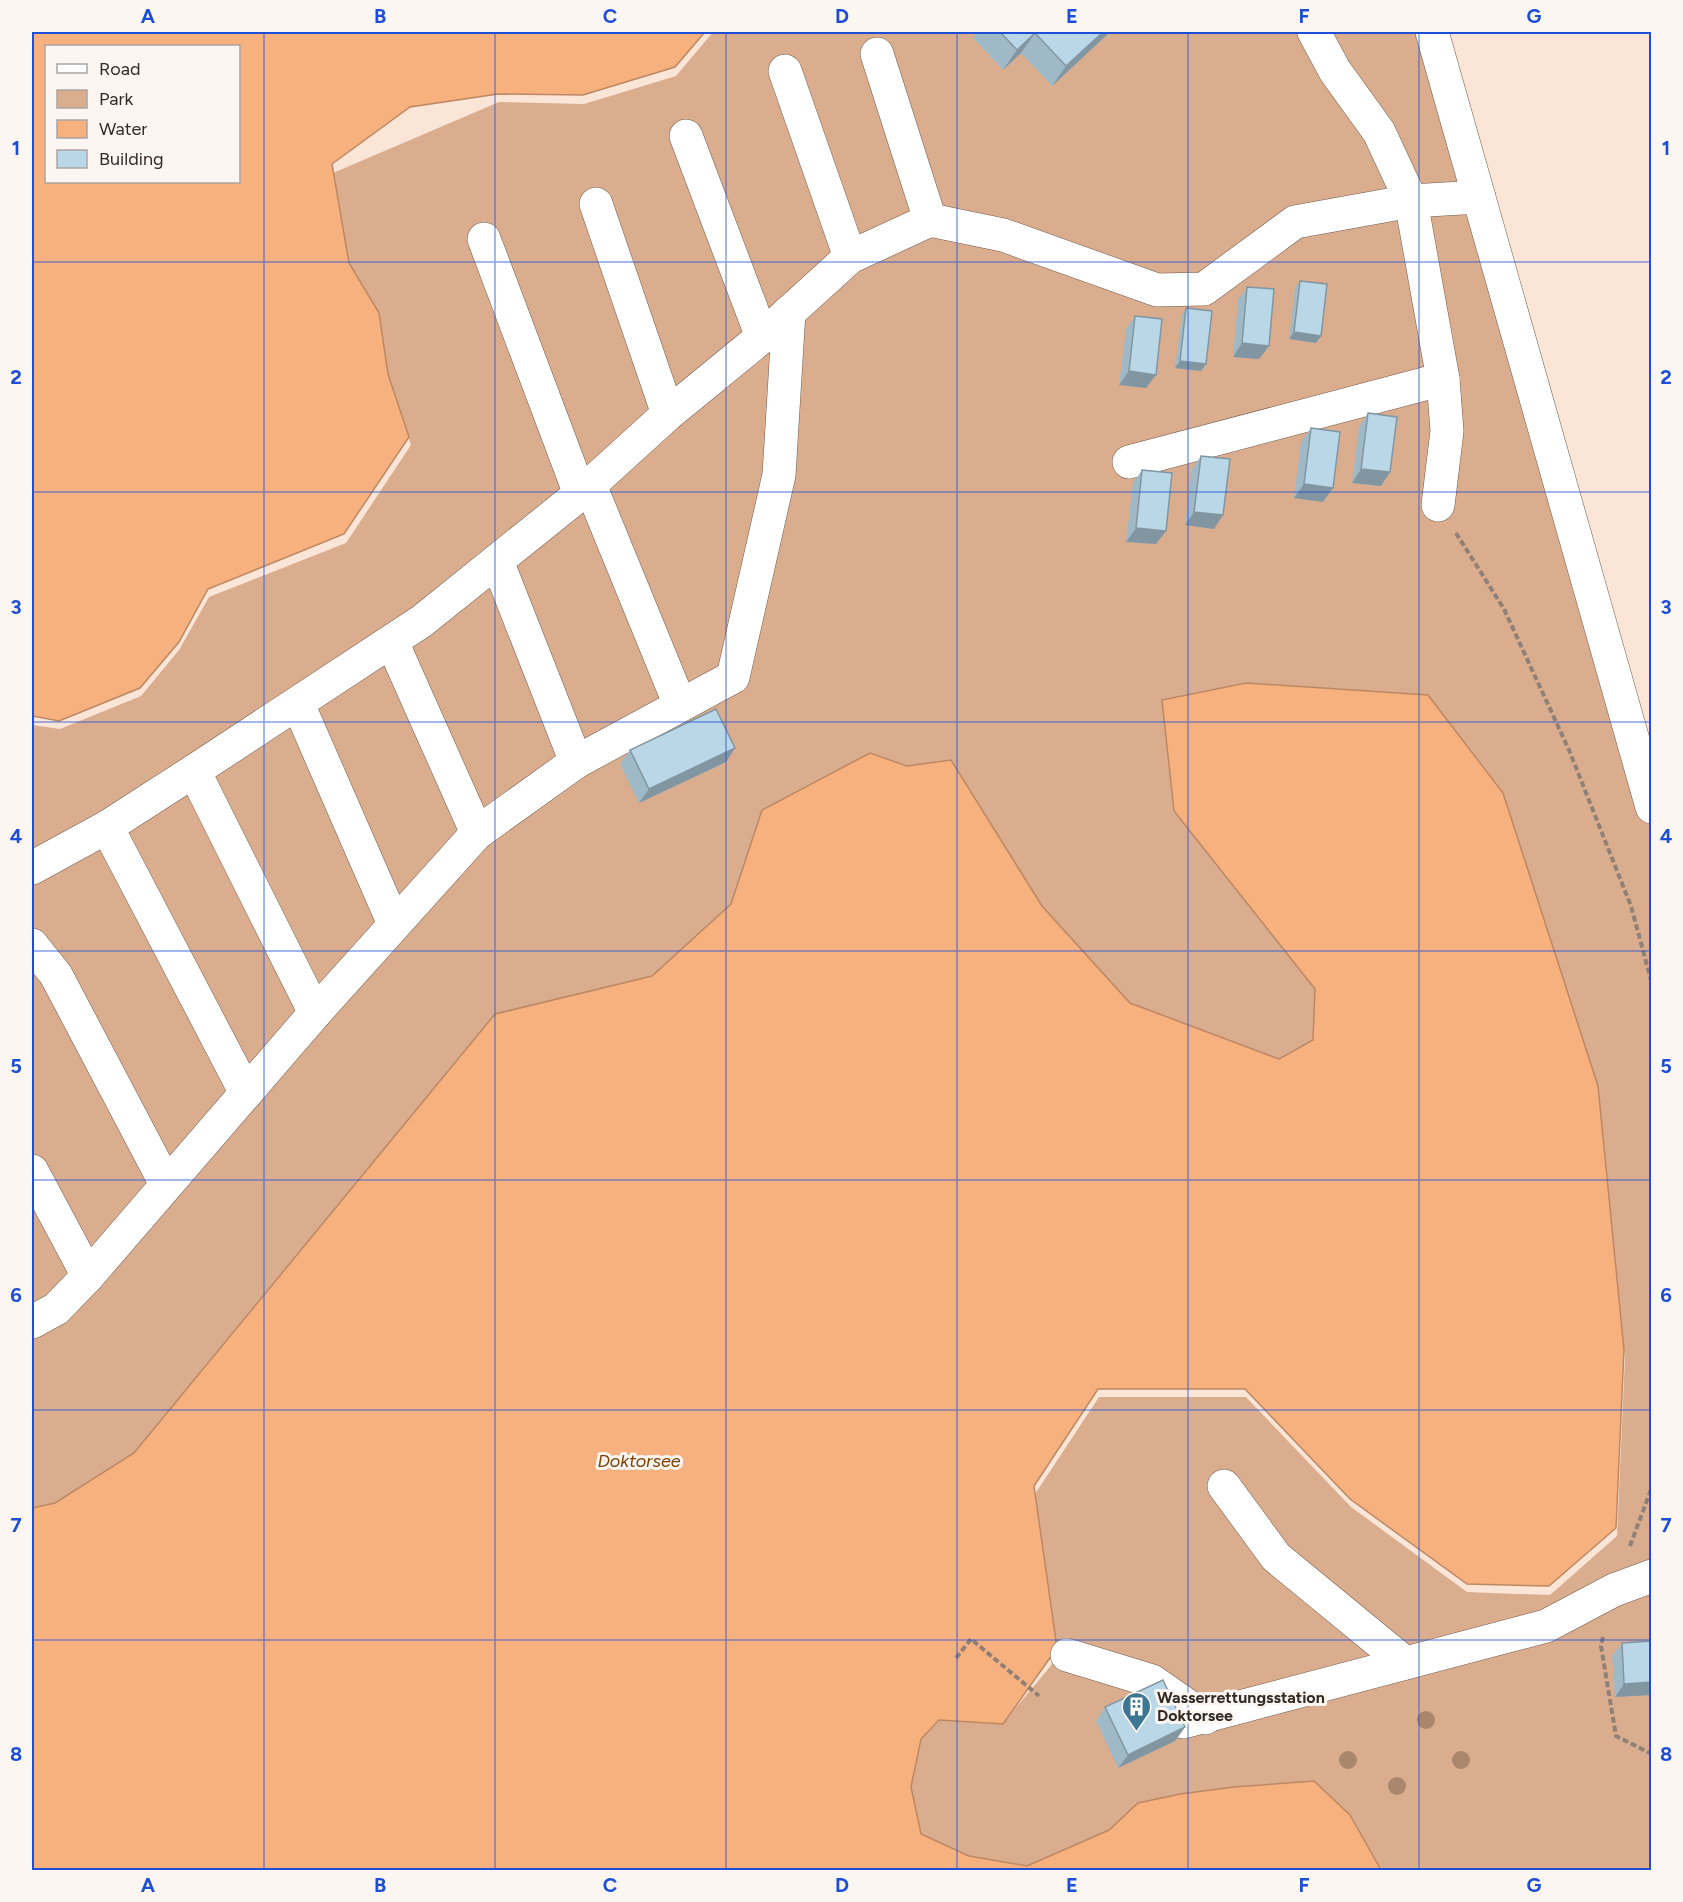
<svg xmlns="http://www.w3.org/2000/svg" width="1683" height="1902" font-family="Figtree,sans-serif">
  <rect width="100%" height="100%" fill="#fbe5d7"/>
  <path fill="#dbad8f" d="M713,32H1441L1651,776V1870H1378L1138,1803L1110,1830L1027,1866L969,1856L921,1834L911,1787L921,1739L940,1720L1003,1723L1058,1657L1035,1494L1099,1397H1246L1351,1507L1467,1592L1550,1595L1617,1536L1625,1358L1599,1094L1504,801L1329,990L1328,1047L1283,1076L731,912L134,1461L32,1516V725L60,729L141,696L179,650L209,597L346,543L411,445L349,271L333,173L499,102L584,104L676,76Z"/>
  <g fill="#f7b17f" stroke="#bc8863" stroke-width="1.5" fill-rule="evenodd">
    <path d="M32,32H705L675,67L583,95L498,94L410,107L332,164L349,263L379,313L388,374L409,437L344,534L208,589L179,642L140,688L59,721L32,716ZM46,46H238V182H46Z"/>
    <path d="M1246,683L1428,695L1503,793L1598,1086L1624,1350L1616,1528L1549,1586L1467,1584L1350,1499L1245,1389H1098L1034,1486L1057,1648L1003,1724L939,1720L921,1739L911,1787L921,1834L969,1856L1027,1866L1109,1830L1138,1803L1180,1794L1234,1787L1314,1781L1350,1815L1381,1870H32V1508L55,1503L134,1453L495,1014L652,976L731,904L762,810L870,753L907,766L951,760L1042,906L1130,1003L1279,1059L1313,1040L1315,989L1174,811L1162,700Z"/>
  </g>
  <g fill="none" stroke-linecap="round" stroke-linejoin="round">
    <defs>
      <g id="minor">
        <path d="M1314,32L1335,71L1379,132L1411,201L1443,379L1447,431L1438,505"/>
        <path d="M1432,32L1652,807"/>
        <path d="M877,54L930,220"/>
        <path d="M785,71L850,257"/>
        <path d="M686,136L762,337"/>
        <path d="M596,204L668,414"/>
        <path d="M484,239L580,494"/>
        <path d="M1129,462L1443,379"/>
        <path d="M590,485L680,705"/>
        <path d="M497,561L576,762"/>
        <path d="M392,642L477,833"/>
        <path d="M298,704L394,924"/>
        <path d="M194,771L315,1013"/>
        <path d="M107,827L246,1093"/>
        <path d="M32,868L107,827L194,771L422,621L580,494L668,414L762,337L850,257L930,220L1003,235L1157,290L1204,289L1295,222L1411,201L1479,197"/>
        <path d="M32,945L56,975L166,1184"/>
        <path d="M32,1171L88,1276"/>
        <path d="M32,1322L56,1309L88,1276L315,1013L477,833L576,762L733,677L779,475L789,312"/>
        <path d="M1224,1486L1276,1557L1405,1663"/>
        <path d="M1067,1655L1152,1681L1205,1718"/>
        <path d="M1183,1722L1546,1626L1614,1590L1652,1576"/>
      </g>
    </defs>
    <use href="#minor" stroke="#725b4b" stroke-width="34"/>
    <g stroke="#908076" stroke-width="4" stroke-dasharray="6 3" stroke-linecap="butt">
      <path d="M1456,533L1504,609L1569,750L1631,906L1652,984"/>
      <path d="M1630,1546L1652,1487"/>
      <path d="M1603,1637L1601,1646L1616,1736L1652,1754"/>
      <path d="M956,1658L971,1639L1039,1696"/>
    </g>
    <use href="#minor" stroke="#fff" stroke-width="33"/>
  </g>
  <g fill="#a9866c">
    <circle cx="1426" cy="1720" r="9"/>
    <circle cx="1348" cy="1760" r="9"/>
    <circle cx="1461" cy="1760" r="9"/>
    <circle cx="1397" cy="1786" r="9"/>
  </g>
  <g fill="#9fb9c6">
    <path d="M978,32H1110L1052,86L1021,53L1003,70L973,38Z"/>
    <path d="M1300,281L1316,343L1289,339L1295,288Z"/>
    <path d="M1247,287L1259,359L1233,357L1238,300Z"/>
    <path d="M1186,308L1201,371L1175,368L1182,315Z"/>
    <path d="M1135,316L1146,388L1119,385L1126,329Z"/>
    <path d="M1368,413L1390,472L1381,486L1352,483L1359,427Z"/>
    <path d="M1311,428L1323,502L1294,498L1301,442Z"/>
    <path d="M1201,456L1214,529L1185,525L1192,469Z"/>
    <path d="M1142,470L1156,544L1126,542L1133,483Z"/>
    <path d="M735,748L726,762L639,803L620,764L630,750Z"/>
    <path d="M1622,1643L1652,1695L1615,1697L1612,1656Z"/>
    <path d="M1105,1707L1185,1727L1175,1741L1118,1768L1096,1721Z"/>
  </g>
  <g fill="#8296a1">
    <path d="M1103,32H1110L1052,86L1066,66Z"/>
    <path d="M1035,33L1021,53L1003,70L1017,50Z"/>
    <path d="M1294,332L1321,336L1316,343L1289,339Z"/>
    <path d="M1242,343L1269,346L1259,359L1233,357Z"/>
    <path d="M1180,361L1206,364L1201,371L1175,368Z"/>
    <path d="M1129,371L1156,375L1146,388L1119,385Z"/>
    <path d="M1361,469L1390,472L1381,486L1352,483Z"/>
    <path d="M1304,484L1333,488L1323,502L1294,498Z"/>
    <path d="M1194,512L1223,515L1214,529L1185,525Z"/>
    <path d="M1136,528L1166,531L1156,544L1126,542Z"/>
    <path d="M735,748L726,762L639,803L649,789Z"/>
    <path d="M1652,1682V1695L1615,1697L1624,1684Z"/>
    <path d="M1185,1727L1175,1741L1118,1768L1128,1755Z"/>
  </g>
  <g fill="#b9d7e6" stroke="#8296a1" stroke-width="1.5">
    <path d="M1000,32H1103L1066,66L1035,33L1017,50Z"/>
    <path d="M1300,281L1327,284L1321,336L1294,332Z"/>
    <path d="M1247,287L1274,289L1269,346L1242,343Z"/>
    <path d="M1186,308L1212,311L1206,364L1180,361Z"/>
    <path d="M1135,316L1162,319L1156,375L1129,371Z"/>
    <path d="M1368,413L1397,417L1390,472L1361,469Z"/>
    <path d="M1311,428L1340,432L1333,488L1304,484Z"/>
    <path d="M1201,456L1230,459L1223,515L1194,512Z"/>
    <path d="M1142,470L1172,473L1166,531L1136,528Z"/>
    <path d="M716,709L735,748L649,789L630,750Z"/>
    <path d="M1652,1641V1682L1624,1684L1622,1643Z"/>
    <path d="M1163,1680L1185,1727L1128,1755L1105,1707Z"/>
  </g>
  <path fill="none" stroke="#1d4ed8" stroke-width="1.5" stroke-opacity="0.55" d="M264,32V1870M495,32V1870M726,32V1870M957,32V1870M1188,32V1870M1419,32V1870M32,262H1652M32,492H1652M32,722H1652M32,951H1652M32,1180H1652M32,1410H1652M32,1640H1652"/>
  <defs>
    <symbol id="building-pin" viewBox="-11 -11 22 30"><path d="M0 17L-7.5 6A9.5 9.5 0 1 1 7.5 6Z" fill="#3d7690" stroke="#fcf6f3"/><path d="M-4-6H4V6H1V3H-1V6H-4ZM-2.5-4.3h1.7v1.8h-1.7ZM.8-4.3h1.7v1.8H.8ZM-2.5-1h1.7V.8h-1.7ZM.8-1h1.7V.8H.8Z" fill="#fff"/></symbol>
  </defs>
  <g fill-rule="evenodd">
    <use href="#building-pin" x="1120" y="1690" width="33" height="45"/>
  </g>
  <g text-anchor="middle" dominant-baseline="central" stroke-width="6" stroke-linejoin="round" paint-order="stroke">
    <g font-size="16" font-weight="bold" fill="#342a23" stroke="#fcf6f3" text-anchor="start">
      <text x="1157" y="1697">Wasserrettungsstation<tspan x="1157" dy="18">Doktorsee</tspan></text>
    </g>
    <g font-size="18" font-style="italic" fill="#7f4000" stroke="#fcf6f3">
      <text x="639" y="1461">Doktorsee</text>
    </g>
  </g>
  <rect width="1683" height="1902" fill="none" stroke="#fcf6f3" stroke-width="66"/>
  <rect x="45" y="45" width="195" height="138" fill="#fcf6f3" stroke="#aca4a0" stroke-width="1.5"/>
  <rect x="57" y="64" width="30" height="9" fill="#ffffff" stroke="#aca4a0" stroke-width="1.5"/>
  <text x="99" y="75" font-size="18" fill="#342a23">Road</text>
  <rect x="57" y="90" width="30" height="18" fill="#dbad8f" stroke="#aca4a0" stroke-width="1.5"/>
  <text x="99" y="105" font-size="18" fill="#342a23">Park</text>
  <rect x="57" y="120" width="30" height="18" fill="#f7b17f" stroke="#aca4a0" stroke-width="1.5"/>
  <text x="99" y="135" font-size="18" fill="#342a23">Water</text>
  <rect x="57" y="150" width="30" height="18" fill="#b9d7e6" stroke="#aca4a0" stroke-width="1.5"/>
  <text x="99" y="165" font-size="18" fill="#342a23">Building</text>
  <rect x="33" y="33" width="1617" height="1836" fill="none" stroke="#1d4ed8" stroke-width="2"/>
  <g font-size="20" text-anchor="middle" font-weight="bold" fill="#1d4ed8">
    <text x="148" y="23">A</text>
    <text x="380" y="23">B</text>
    <text x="610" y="23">C</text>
    <text x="842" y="23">D</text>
    <text x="1072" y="23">E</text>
    <text x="1304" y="23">F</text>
    <text x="1534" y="23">G</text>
    <text x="16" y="155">1</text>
    <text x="1666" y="155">1</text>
    <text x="16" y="384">2</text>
    <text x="1666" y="384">2</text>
    <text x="16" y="614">3</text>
    <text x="1666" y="614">3</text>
    <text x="16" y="843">4</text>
    <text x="1666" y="843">4</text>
    <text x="16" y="1073">5</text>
    <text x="1666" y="1073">5</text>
    <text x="16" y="1302">6</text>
    <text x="1666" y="1302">6</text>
    <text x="16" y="1532">7</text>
    <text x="1666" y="1532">7</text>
    <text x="16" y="1761">8</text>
    <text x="1666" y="1761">8</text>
    <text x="148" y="1892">A</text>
    <text x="380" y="1892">B</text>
    <text x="610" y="1892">C</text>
    <text x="842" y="1892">D</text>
    <text x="1072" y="1892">E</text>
    <text x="1304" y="1892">F</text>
    <text x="1534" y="1892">G</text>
  </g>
</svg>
